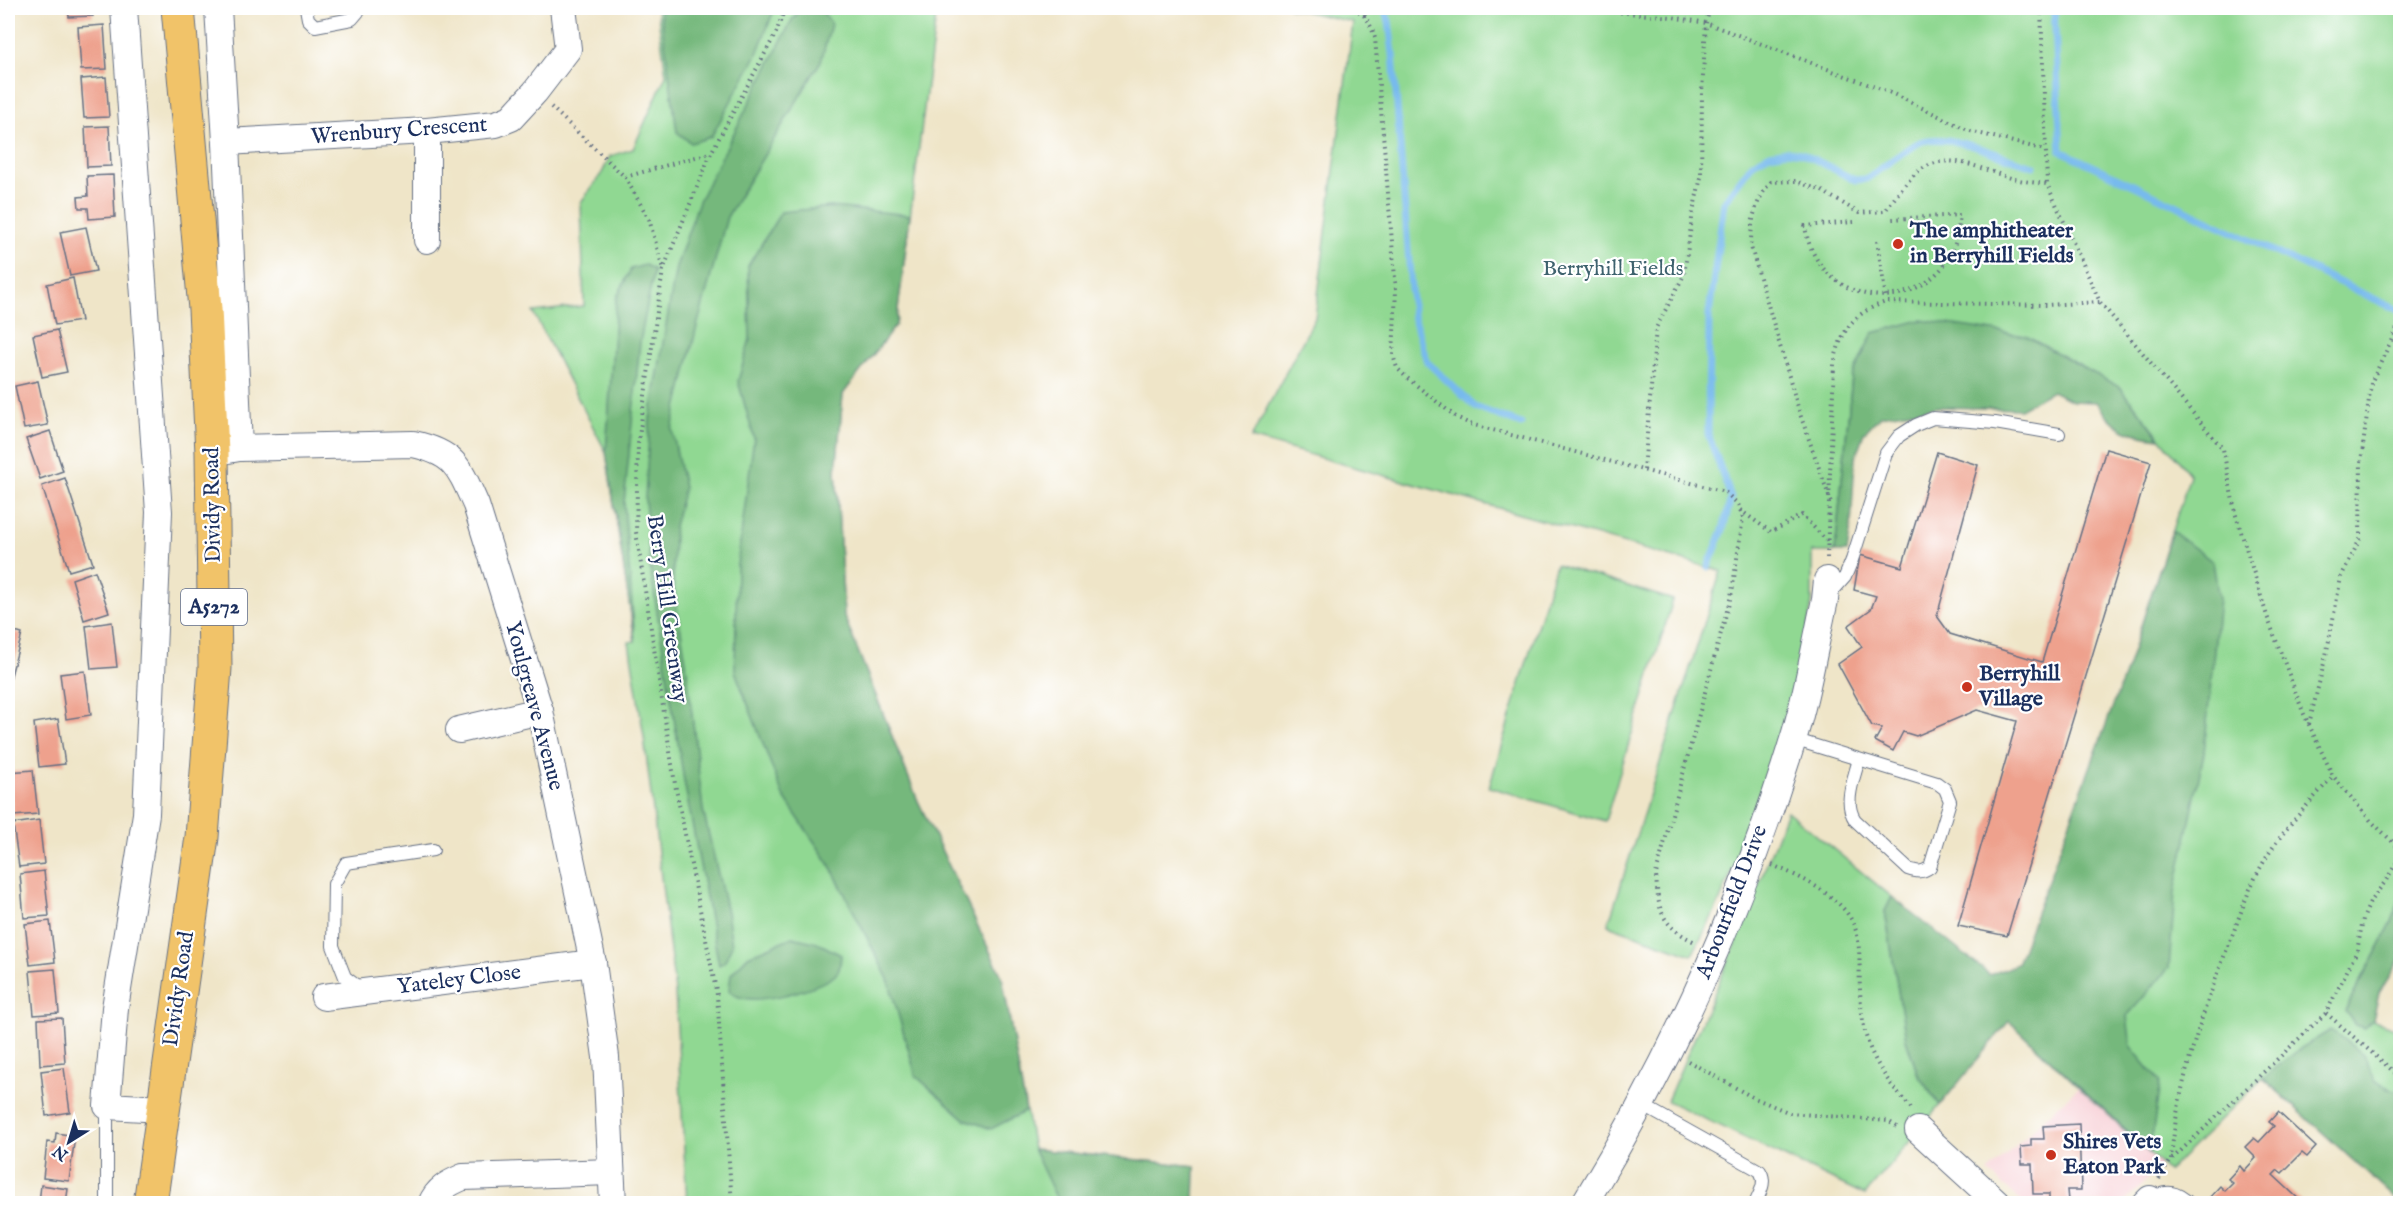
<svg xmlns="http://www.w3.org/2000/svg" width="2408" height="1211" font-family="'IM FELL English',serif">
  <rect width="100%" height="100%" fill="#fff"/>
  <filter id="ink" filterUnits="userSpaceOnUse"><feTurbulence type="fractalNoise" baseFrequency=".0167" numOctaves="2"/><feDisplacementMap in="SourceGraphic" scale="12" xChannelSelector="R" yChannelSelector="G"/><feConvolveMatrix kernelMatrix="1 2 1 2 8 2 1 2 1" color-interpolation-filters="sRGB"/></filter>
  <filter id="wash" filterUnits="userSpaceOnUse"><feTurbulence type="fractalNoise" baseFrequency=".008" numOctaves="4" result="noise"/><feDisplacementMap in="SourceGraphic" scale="24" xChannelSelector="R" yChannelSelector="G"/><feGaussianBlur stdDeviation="1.35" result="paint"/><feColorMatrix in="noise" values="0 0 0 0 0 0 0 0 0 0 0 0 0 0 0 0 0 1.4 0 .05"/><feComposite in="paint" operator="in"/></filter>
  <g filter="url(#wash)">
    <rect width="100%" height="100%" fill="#efe5c8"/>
    <path fill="#f7cfd5" d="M2079,1086L2163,1163L2124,1203H2023L1988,1172Z"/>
    <g fill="#90d892" stroke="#568478" stroke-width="1.5">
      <path d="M657,8H937L896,325L843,394L836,471L844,616L918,801L1002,977L1033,1149L1195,1166L1194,1203H687L675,992L644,737L629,642L635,641L606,452L533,312L584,306L581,202L602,173L610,156L633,149L666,75Z"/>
      <path d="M1289,8H2400V898L2392,922L2345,1011L2400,1030V1203L2263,1078L2168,1171L2009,1021L2129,663L2190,475L2121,388L1852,377L1835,552H1812V602L1801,666L1757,809L1719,903L1692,955L1608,925L1721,571L1251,438L1315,318L1353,22Z"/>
      <path d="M1556,564L1673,600L1605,821L1489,787Z"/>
      <path d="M1787,811L1892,897L1885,911L1906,1039L1918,1075L1940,1105L1865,1195L1667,1101L1736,943Z"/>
    </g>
    <g fill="#74b87c" stroke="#48746d" stroke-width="1.5">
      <path d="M660,8H775L756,56L711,137L691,143L677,132Z"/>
      <path d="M802,8L821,9L831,24L821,61L727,217L696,330L672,429L684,488L674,526L673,581L686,662L703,810L727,912L732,945L725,961L719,965L684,781L650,568L645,499L650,419L676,267L699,201L792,20Z"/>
      <path d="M831,207L910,215L896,325L843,394L836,471L844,616L918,801L1002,977L1026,1111L991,1129L965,1119L916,1076L888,979L830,865L783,796L735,671L737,565L754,438L738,381L750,339L748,266L781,212Z"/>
      <path d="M645,265L654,270L640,342L624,503L635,642L606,452L616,299L631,269Z"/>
      <path d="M1921,320L2026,336L2121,388L2160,438C2126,434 2117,430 2096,402L2072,401L2052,391L2020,409L1936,407L1880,416L1864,433L1855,458L1851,526L1847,552H1835L1852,377L1873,333Z"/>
      <path d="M2172,531L2213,562L2219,599L2204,753L2175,892L2169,968L2127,1016L2131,1047L2160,1082L2150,1152L2009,1021L1940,1105L1918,1075L1906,1039L1885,911L1892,897L1990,975L2017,964L2129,663Z"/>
      <path d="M2400,898V959L2379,993L2373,1020L2365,1028L2355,1025L2345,1011L2392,922Z"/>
      <path d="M792,937L818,943L841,955C840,963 841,971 834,976C815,990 746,1010 729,991L731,974L748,956Z"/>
      <path d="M2331,1030L2363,1054L2376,1082L2400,1092V1203L2263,1078L2301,1048Z"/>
      <path d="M1033,1149L1195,1166L1194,1203H1069L1056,1197Z"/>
    </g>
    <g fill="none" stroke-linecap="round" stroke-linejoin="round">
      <g stroke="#77baed" stroke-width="7">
        <path d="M1383,8L1389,21L1393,54L1413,315L1427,362L1475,407L1521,424"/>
        <path d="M2054,8L2061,151"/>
        <path d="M2061,151L2400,311"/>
        <path d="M1708,567L1723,530L1731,497L1708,434L1709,314L1724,202L1753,163L1770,154L1787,151L1802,153L1855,180L1866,179C1877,172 1913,143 1923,141C1953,133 2003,158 2034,166"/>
      </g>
    </g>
    <g id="blocks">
      <g fill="#eea18d">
        <path d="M68,8H92L93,16L69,17Z"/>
        <path d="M104,25L107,69L81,70L78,27Z"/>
        <path d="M106,77L109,117L84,118L81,79Z"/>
        <path d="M109,126L111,166L87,167L85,127Z"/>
        <path d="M113,175L115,217L89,219L88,208H79L78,197L88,196L87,176Z"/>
        <path d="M86,227L96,271L70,276L60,232Z"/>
        <path d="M73,278L81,321L55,325L47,284Z"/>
        <path d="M57,330L67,372L42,377L33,335Z"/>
        <path d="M38,381L48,425L24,429L15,386Z"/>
        <path d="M50,431L63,471L40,479L26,439Z"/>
        <path d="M2106,449L2151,462L2007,936L1958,926L2017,721L1977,710L1916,736L1903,732L1893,751L1875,741L1882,728L1872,726L1838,664L1862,647L1848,626L1871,609L1876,596L1854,590L1860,555L1902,567L1937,452L1978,465L1937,616L1950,634L2042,662Z"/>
        <path d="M65,478L93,564L69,571L42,486Z"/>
        <path d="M95,571L109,612L84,620L72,579Z"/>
        <path d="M112,622L117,667L91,669L86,626Z"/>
        <path d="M8,630L22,634L8,687Z"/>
        <path d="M85,671L91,715L66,719L60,674Z"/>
        <path d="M58,719L65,764L39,767L34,723Z"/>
        <path d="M33,770L38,814L13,816L9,772Z"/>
        <path d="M39,820L44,864L19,867L13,824Z"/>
        <path d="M44,871L49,916L24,918L20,874Z"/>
        <path d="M50,921L55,962L30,965L25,924Z"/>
        <path d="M55,969L59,1013L34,1015L30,971Z"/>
        <path d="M62,1018L65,1063L40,1065L38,1019Z"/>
        <path d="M64,1068L70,1112L46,1116L41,1071Z"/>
        <path d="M2278,1112L2316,1147L2307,1157L2302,1153L2282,1173L2278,1170L2273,1175L2303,1203H2214L2209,1198L2220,1186L2225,1191L2233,1183L2228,1179L2240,1166L2244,1171L2256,1158L2245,1147L2254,1138L2259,1142L2274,1126L2269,1122Z"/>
        <path d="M2079,1124L2081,1190H2067L2068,1201L2049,1202V1194H2033L2032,1164H2022L2021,1147L2031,1146V1139H2044L2043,1126Z"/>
        <path d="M56,1133L75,1136L69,1181L43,1178L47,1142L55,1143Z"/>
        <path d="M41,1185L68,1189L66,1203H39Z"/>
      </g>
    </g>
  </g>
  <g filter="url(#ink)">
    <use href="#blocks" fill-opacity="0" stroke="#656f83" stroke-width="1.5"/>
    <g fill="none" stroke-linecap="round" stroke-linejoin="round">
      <defs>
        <g id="lane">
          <path d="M306,8L308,19L315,26L352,19L358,12V8"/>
          <path d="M1830,594L1845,577L1852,560L1886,453L1899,436L1916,425L1933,418L1995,423L2059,434"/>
          <path d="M1793,739L1937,783L1945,789L1950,801L1930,867C1922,873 1917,872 1908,869L1855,820C1843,802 1854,779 1859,759"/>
          <path d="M361,989L345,977L333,946L334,884L346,863L433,850"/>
          <path d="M1642,1105L1760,1171C1767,1182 1760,1192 1755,1204"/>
          <path d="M2150,1199C2166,1189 2177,1191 2190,1204"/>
          <path d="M107,1204V1106"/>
        </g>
        <g id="street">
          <path d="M124,8L159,512L146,814L115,1008L107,1106L163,1109"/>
          <path d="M218,8L226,142L239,448"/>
          <path d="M427,131V240"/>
          <path d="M226,142L427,131L496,124L511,118L535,92L568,49L563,8"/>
          <path d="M212,453L239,448L413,444C455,453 459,467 476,505L540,711L593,963L606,1057L613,1204"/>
          <path d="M459,730L540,711"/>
          <path d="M324,997L593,963"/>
          <path d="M1918,1130L1999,1204"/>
          <path d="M431,1204C437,1189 449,1183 463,1177L611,1172"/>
          <path d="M1584,1204C1674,1056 1745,899 1795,733C1808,690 1815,644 1825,600L1827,580"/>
          <path d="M2145,1204L2150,1199"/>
        </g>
        <path id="primary" d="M150,1204L202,837L215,668L212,453L205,309L178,8"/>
      </defs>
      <use href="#lane" stroke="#656f83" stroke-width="14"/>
      <use href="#street" stroke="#656f83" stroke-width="28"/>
      <use href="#primary" stroke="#656f83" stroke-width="35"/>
      <g stroke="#656f83" stroke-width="4" stroke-dasharray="1.5 4.5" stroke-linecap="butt">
        <path d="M1354,8C1367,16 1370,23 1375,38L1396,290L1393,355L1397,368L1406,377L1456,417L1470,424L1725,492L1738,504L1743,518L1732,592L1656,874C1658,910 1660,925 1695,942"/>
        <path d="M1363,8L1365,15L1375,8"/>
        <path d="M1603,8L1616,12L1672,17L1706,23L1891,93L1970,131L2045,150"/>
        <path d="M2041,8L2047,184L2100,302L2223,449L2235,512L2267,616L2303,712L2333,776L2371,821L2400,849"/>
        <path d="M551,107L625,177L649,219L663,269"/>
        <path d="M625,177L710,153"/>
        <path d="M1854,222L1805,226C1815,298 1902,321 1946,263C1956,249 1958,232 1960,215L1892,219"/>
        <path d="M1877,241L1886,298"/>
        <path d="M1644,470L1656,328L1684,275L1693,212L1701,177L1702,93L1706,23L1710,8"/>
        <path d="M1831,502L1800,414L1751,247C1751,221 1754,202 1771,182L1796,181L1822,191L1859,213L1885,211C1894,199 1903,186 1914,175C1946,145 1985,173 2019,180C2028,182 2038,183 2047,184"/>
        <path d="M1740,510L1771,532L1802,515L1828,542"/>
        <path d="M1827,558L1834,364C1841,330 1853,313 1886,302L2046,305L2100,302"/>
        <path d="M2309,724L2327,651L2341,577L2360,539L2361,462L2371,383L2400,322"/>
        <path d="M1772,865C1801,877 1847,898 1856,931C1861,949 1859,971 1860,990C1861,1009 1863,1031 1870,1048C1879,1071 1895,1090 1911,1108"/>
        <path d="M2326,1013L2400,1077"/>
        <path d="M1688,1061L1752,1097L1790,1113L1888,1121L1897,1127"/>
        <path d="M2171,1160C2177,1083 2204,1008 2232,936C2241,913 2249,887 2262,865C2280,832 2309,804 2333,776"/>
        <path d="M2159,1179L2171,1160L2326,1013L2357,951L2363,919L2371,900L2385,882L2400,857"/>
        <path d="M732,1204L717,995L675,784L636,532L638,444L663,270L711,153L776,33L785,8"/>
        <path d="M2058,1204L2059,1201"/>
      </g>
      <use href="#lane" stroke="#fff" stroke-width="12"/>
      <use href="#street" stroke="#fff" stroke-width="26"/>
      <use href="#primary" stroke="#f1c369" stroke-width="33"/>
    </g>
  </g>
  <g fill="#c8321e" stroke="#fff" stroke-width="2">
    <circle cx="1898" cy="244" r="6"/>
    <circle cx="1967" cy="687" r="6"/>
    <circle cx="2051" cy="1155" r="6"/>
  </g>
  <g text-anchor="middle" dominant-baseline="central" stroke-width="4.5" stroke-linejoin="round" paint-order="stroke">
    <rect fill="#fff" stroke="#5f6d8e" stroke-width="1.5" x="181" y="589" width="66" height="36" rx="4.5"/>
    <g font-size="21" font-weight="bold" fill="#1b2f5e">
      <text x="214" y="607">A5272</text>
    </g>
    <g font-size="22" fill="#1b2f5e" stroke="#fff">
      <text transform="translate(399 131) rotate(-4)">Wrenbury Crescent</text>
      <text transform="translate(213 505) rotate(-91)">Dividy Road</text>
      <text transform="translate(667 609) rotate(82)">Berry Hill Greenway</text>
      <text transform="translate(534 706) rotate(75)">Youlgreave Avenue</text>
      <text transform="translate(1732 902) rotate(-69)">Arbourfield Drive</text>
      <text transform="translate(459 980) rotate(-7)">Yateley Close</text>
      <text transform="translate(179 989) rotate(-82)">Dividy Road</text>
    </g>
    <g font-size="22" font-weight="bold" fill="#1b2f5e" stroke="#fff" text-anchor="start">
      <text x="1910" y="231">The amphitheater<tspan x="1910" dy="25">in Berryhill Fields</tspan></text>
      <text x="1979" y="674">Berryhill<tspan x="1979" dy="25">Village</tspan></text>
      <text x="2063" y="1142">Shires Vets<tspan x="2063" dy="25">Eaton Park</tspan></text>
    </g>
    <g font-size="22" fill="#3e626e" stroke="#fff">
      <text x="1613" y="269">Berryhill Fields</text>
    </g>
  </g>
  <rect width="2408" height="1211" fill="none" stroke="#fff" stroke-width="30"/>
  <g transform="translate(69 1142) rotate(217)" stroke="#ffffff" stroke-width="4.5" paint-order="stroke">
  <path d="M0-4.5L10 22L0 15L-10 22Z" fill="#1b2f5e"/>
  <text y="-9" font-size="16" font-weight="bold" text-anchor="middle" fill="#1b2f5e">N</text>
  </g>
</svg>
